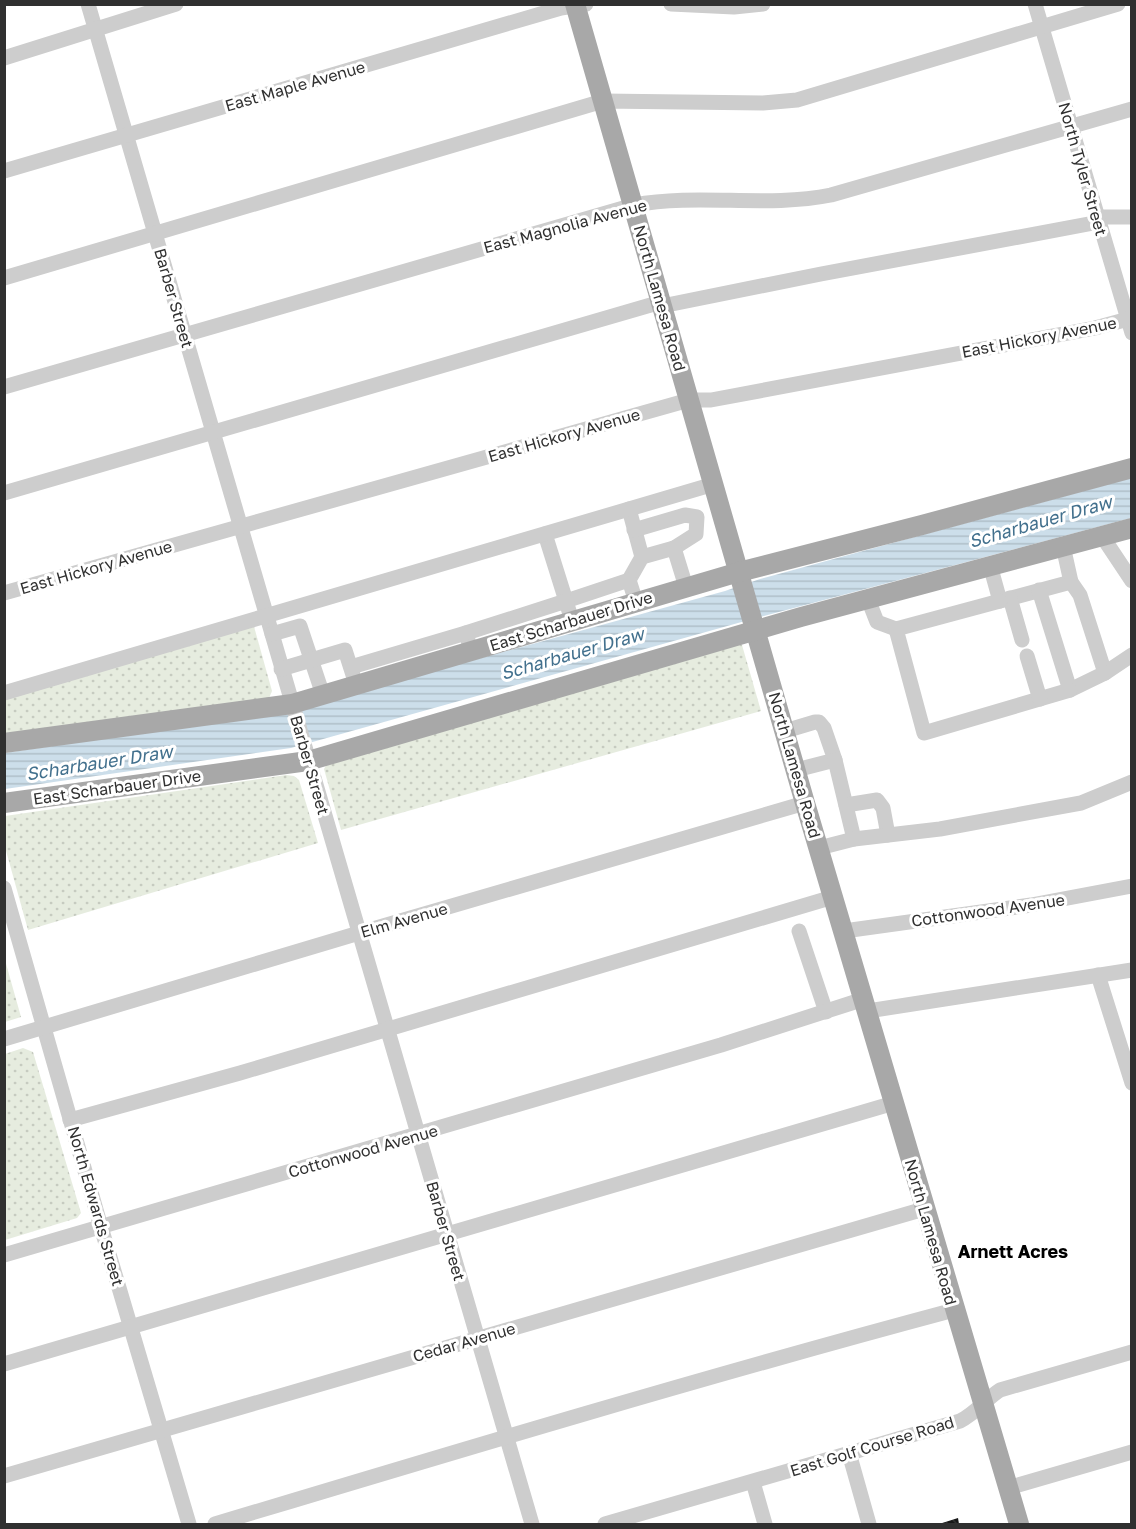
<svg xmlns="http://www.w3.org/2000/svg" width="1136" height="1529" font-family="'Golos Text',sans-serif">
  <defs>
    <pattern id="grass-dots" width="8" height="8" patternUnits="userSpaceOnUse" patternTransform="scale(1.5)"><rect width="8" height="8" fill="#e6ecdf"/><path d="M2 2h.1M6 6h.1" fill="none" stroke="#c6cbc0" stroke-width="1.8" stroke-linecap="round"/></pattern>
    <pattern id="water-rules" width="6" height="5" patternUnits="userSpaceOnUse" patternTransform="scale(1.5)"><rect width="6" height="5" fill="#ccdeea"/><path d="M0 2.5h6" fill="none" stroke="#b0bfc9"/></pattern>
    <pattern id="building-back-hatch" width="6" height="6" patternUnits="userSpaceOnUse" patternTransform="scale(1.5)"><rect width="6" height="6" fill="#171717"/><path d="M-1 5l2 2M0 0l6 6M5-1l2 2" fill="none" stroke="#303030"/></pattern>
  </defs>
  <rect width="100%" height="100%" fill="#fff"/>
  <g fill="url(#grass-dots)">
    <path d="M253,623L272,691L269,698L5,734L4,695Z"/>
    <path d="M737,643L742,645L761,711L341,830L324,769L329,760Z"/>
    <path d="M286,775L294,776L299,780L318,843L28,930L5,847V816Z"/>
    <path d="M5,960L21,1017L5,1022H4Z"/>
    <path d="M23,1048L33,1052L81,1213L77,1218L5,1240V1054Z"/>
  </g>
  <path fill="url(#water-rules)" d="M1131,478V518L738,623L291,748L5,789L4,753L281,713L725,591L760,579Z"/>
  <path fill="url(#building-back-hatch)" d="M958,1518L959,1524H939Z"/>
  <g fill="none" stroke-linecap="round" stroke-linejoin="round">
    <g stroke="#cdcdcd" stroke-width="15">
      <path d="M88,4L532,1524"/>
      <path d="M671,4L734,7L763,4"/>
      <path d="M1035,4L1132,333"/>
      <path d="M4,58L176,4"/>
      <path d="M4,171L561,8L586,4"/>
      <path d="M1097,217H1132"/>
      <path d="M4,278L603,101L763,103L797,100L1118,4"/>
      <path d="M662,306L821,274L1099,222"/>
      <path d="M4,387L634,205C699,193 766,208 831,195L1132,109"/>
      <path d="M4,493L661,302"/>
      <path d="M629,509L642,557"/>
      <path d="M634,530L685,515L697,517L696,534L674,548L642,557L629,580L636,602"/>
      <path d="M545,534L566,601L629,580"/>
      <path d="M1102,536L1132,581"/>
      <path d="M674,548L686,587"/>
      <path d="M990,565L1000,601L1071,582L1063,546"/>
      <path d="M1071,582L1080,595L1105,673L1132,655"/>
      <path d="M1039,590L1070,690L1105,673"/>
      <path d="M4,593L689,400H711L1095,328L1132,318"/>
      <path d="M1010,598L1022,640"/>
      <path d="M868,599L877,622L896,629"/>
      <path d="M1000,601L896,629L924,733L1070,690"/>
      <path d="M272,634L300,626L323,695"/>
      <path d="M471,651L466,633L566,601L572,621"/>
      <path d="M1027,656L1040,699"/>
      <path d="M351,667L466,633"/>
      <path d="M281,669L345,650L353,675"/>
      <path d="M4,693L714,484"/>
      <path d="M785,731L815,722H819L824,728L835,760L796,770"/>
      <path d="M835,760L854,839"/>
      <path d="M846,805L877,800L883,808L888,835"/>
      <path d="M819,848L854,839L940,829L1081,803L1132,782"/>
      <path d="M4,888L101,1227L189,1524"/>
      <path d="M799,931L826,1012"/>
      <path d="M844,931L1031,905L1132,886"/>
      <path d="M1098,975L1132,1083"/>
      <path d="M868,1011L1132,970"/>
      <path d="M4,1039L359,933L805,803"/>
      <path d="M70,1120L240,1073L833,897"/>
      <path d="M4,1255L721,1045L864,999"/>
      <path d="M4,1364L894,1103"/>
      <path d="M849,1453L869,1524"/>
      <path d="M4,1476L924,1209"/>
      <path d="M753,1482L765,1524"/>
      <path d="M1008,1488L1132,1452"/>
      <path d="M215,1524C461,1450 707,1376 954,1310"/>
      <path d="M605,1524L960,1421C976,1413 986,1399 1000,1390L1132,1352"/>
    </g>
    <g stroke="#a8a8a8" stroke-width="20">
      <path d="M575,4L805,803L1019,1524"/>
      <path d="M4,743L292,704L739,572L922,525L1132,468"/>
      <path d="M4,803L308,761L801,617L1132,528"/>
    </g>
  </g>
  <g text-anchor="middle" dominant-baseline="central" stroke-width="6" stroke-linejoin="round" paint-order="stroke">
    <g font-size="16" fill="#303030" stroke="#fff">
      <text transform="translate(295 86) rotate(-16)">East Maple Avenue</text>
      <text transform="translate(1083 169) rotate(74)">North Tyler Street</text>
      <text transform="translate(565 226) rotate(-15)">East Magnolia Avenue</text>
      <text transform="translate(174 298) rotate(74)">Barber Street</text>
      <text transform="translate(660 298) rotate(74)">North Lamesa Road</text>
      <text transform="translate(1039 337) rotate(-11)">East Hickory Avenue</text>
      <text transform="translate(564 435) rotate(-16)">East Hickory Avenue</text>
      <text transform="translate(96 567) rotate(-16)">East Hickory Avenue</text>
      <text transform="translate(571 621) rotate(-17)">East Scharbauer Drive</text>
      <text transform="translate(310 765) rotate(74)">Barber Street</text>
      <text transform="translate(795 765) rotate(74)">North Lamesa Road</text>
      <text transform="translate(117 787) rotate(-8)">East Scharbauer Drive</text>
      <text transform="translate(988 910) rotate(-8)">Cottonwood Avenue</text>
      <text transform="translate(404 920) rotate(-16)">Elm Avenue</text>
      <text transform="translate(363 1151) rotate(-16)">Cottonwood Avenue</text>
      <text transform="translate(96 1206) rotate(74)">North Edwards Street</text>
      <text transform="translate(446 1231) rotate(74)">Barber Street</text>
      <text transform="translate(931 1232) rotate(74)">North Lamesa Road</text>
      <text transform="translate(464 1342) rotate(-16)">Cedar Avenue</text>
      <text transform="translate(872 1446) rotate(-17)">East Golf Course Road</text>
    </g>
    <g font-size="18" font-style="italic" fill="#42708d" stroke="#fff">
      <text transform="translate(1040 521) rotate(-16)">Scharbauer Draw</text>
      <text transform="translate(572 653) rotate(-16)">Scharbauer Draw</text>
      <text transform="translate(99 762) rotate(-9)">Scharbauer Draw</text>
    </g>
    <g font-size="18" font-weight="bold" fill="#000" stroke="#fff">
      <text x="1013" y="1251">Arnett Acres</text>
    </g>
  </g>
  <rect width="1136" height="1529" fill="none" stroke="#303030" stroke-width="12"/>
</svg>
